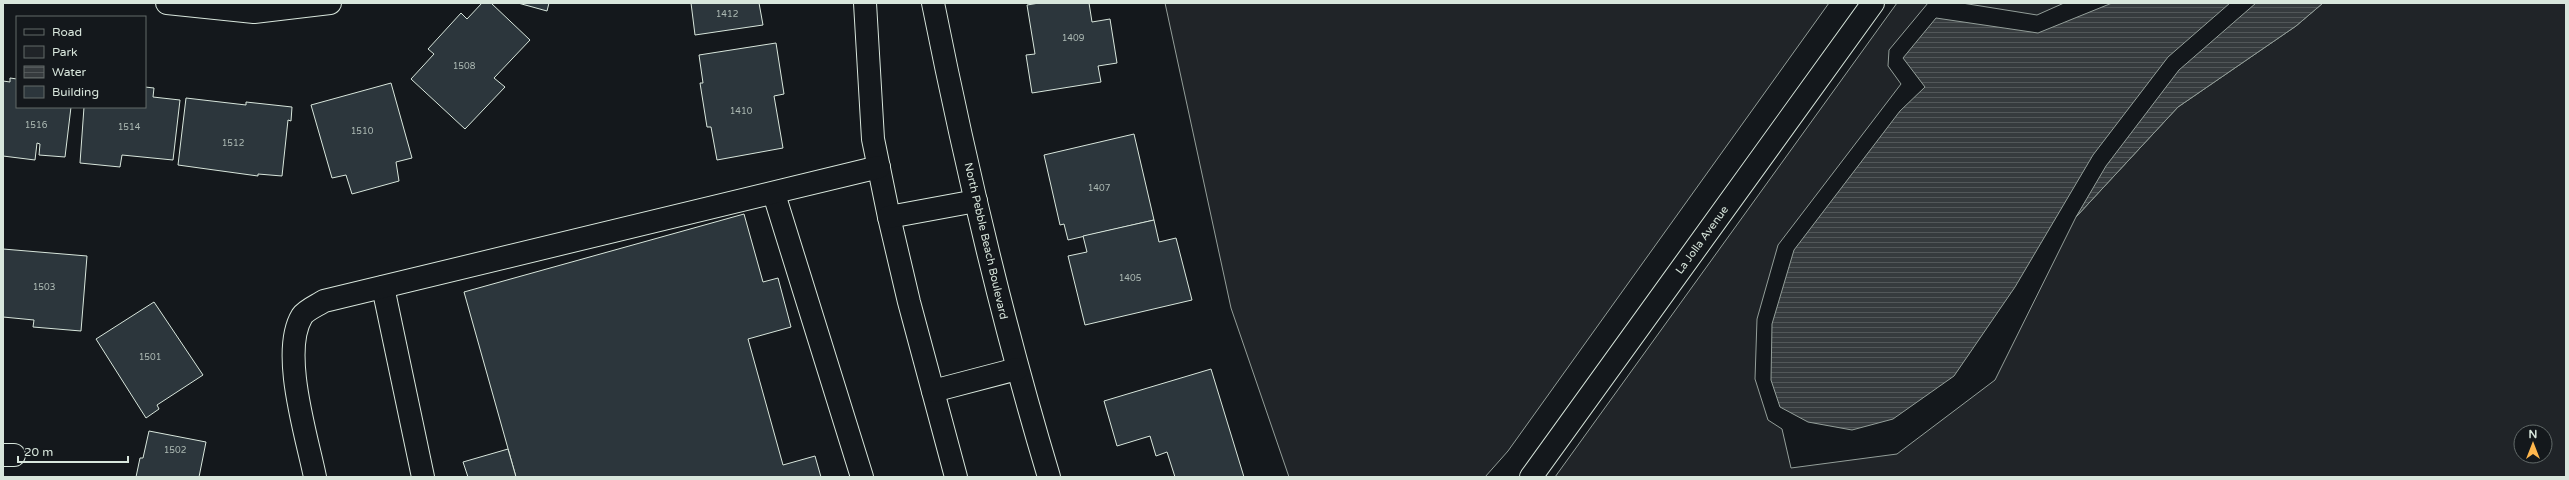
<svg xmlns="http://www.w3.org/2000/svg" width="2569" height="480" font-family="'Varela Round',sans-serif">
  <defs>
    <pattern id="water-rules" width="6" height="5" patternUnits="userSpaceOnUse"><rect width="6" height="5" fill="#363b3e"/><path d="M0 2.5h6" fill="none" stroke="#525759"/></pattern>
  </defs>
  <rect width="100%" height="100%" fill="#14181c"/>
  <g fill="#202428" stroke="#939e99" fill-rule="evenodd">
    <path d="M1165,3H1829L1508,451L1485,477H1289L1231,308Z"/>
    <path d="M1897,3H1928L1889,50L1888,66L1901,84L1778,245L1757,319L1755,379L1768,420L1782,429L1791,468L1897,454L1995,380L2076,217L2178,107L2296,26L2323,3H2566V477H1555ZM2521,432H2545V456H2521Z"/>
    <path d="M1962,3H2064L2037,15Z"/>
  </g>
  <g fill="url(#water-rules)" stroke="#939e99">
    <path d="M2112,3H2230L2168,57L2093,155L2015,287L1954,376L1893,419L1852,430L1808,422L1780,407L1771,380L1772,324L1794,250L1900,111L1925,87L1903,58L1936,18L2038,33Z"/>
    <path d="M2256,3H2323L2296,26L2178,107L2076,217L2106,166L2179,70Z"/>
  </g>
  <g fill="#2c363c" stroke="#d8e6dc">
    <path d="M482,3H491L530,40L494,78L505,87L465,129L411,79L434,54L428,49L461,13L467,19Z"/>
    <path d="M518,3H549L547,11Z"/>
    <path d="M691,3H759L763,25L695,35Z"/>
    <path d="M1039,3H1089L1092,22L1110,19L1117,63L1098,66L1101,82L1032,93L1026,55L1035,54L1027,5Z"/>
    <path d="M776,43L784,94L774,96L783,148L717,160L711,127H707L700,83H703L699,55Z"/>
    <path d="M10,78L17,79V107H71L65,157L39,155L40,144L37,143L35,160L3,156V81L10,82Z"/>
    <path d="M391,83L412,158L396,162L399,181L352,194L346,175L332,178L311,105Z"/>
    <path d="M145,87L154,88L153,97L180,100L173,160L122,155L120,167L80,163L84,107H145Z"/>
    <path d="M186,98L246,105V102L292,107L291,121L288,120L282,176L258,174V176L178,165Z"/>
    <path d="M1134,134L1154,220L1068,240L1064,224L1060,225L1044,155Z"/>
    <path d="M744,214L763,282L778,278L791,327L748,339L783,465L815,456L821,477H516L464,292Z"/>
    <path d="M1154,220L1159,242L1176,238L1192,300L1085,325L1068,256L1087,252L1083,236Z"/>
    <path d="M3,249L87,256L81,331L33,327L34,320L3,317Z"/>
    <path d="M154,302L203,375L157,405L159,409L146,418L96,339Z"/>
    <path d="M1211,369L1244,477H1175L1167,452L1156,456L1150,436L1117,446L1104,401Z"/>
    <path d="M149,431L206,442L199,477H136L140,458H143Z"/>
    <path d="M508,449L516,477H468L463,462Z"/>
  </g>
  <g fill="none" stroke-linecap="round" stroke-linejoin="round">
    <defs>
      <g id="minor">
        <path d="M167,3L254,12L330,3"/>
        <path d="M865,3L873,139L889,217L909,302L956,477"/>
        <path d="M933,3C965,163 1002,321 1049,477"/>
        <path d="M774,194L862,477"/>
        <path d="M889,217L976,201"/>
        <path d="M383,287L423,477"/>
        <path d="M933,391L1017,369"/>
        <path d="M3,455H14"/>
        <path d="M315,477C307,437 280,352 302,316C306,310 318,305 324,301L879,167"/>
        <path d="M1531,477L1873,3"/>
      </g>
    </defs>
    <use href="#minor" stroke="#d8e6dc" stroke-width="24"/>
    <use href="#minor" stroke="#14181c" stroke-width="22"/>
  </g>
  <g text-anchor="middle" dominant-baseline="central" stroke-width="3" stroke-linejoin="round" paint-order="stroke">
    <g font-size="9" fill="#adbab4">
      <text x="727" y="14">1412</text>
      <text x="1073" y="38">1409</text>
      <text x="464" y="66">1508</text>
      <text x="741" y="111">1410</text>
      <text x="36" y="125">1516</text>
      <text x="129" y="127">1514</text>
      <text x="362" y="131">1510</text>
      <text x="233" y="143">1512</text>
      <text x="1099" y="188">1407</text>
      <text x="1130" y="278">1405</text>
      <text x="44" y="287">1503</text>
      <text x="150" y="357">1501</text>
      <text x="175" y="450">1502</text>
    </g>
    <g font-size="11" fill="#d8e6dc" stroke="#14181c">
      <text transform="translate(1702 240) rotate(-54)">La Jolla Avenue</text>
      <text transform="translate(986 241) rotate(77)">North Pebble Beach Boulevard</text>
    </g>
  </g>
  <rect width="2569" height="480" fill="none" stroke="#d8e6dc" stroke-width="8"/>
  <rect x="16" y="16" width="130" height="92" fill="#14181c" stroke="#626a69"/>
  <rect x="24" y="29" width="20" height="6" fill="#14181c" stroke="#626a69"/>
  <text x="52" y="36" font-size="12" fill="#d8e6dc">Road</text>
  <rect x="24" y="46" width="20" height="12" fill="#202428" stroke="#626a69"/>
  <text x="52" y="56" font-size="12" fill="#d8e6dc">Park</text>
  <rect x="24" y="66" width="20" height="12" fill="url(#water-rules)" stroke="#626a69"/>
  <text x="52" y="76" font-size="12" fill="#d8e6dc">Water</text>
  <rect x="24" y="86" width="20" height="12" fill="#2c363c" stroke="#626a69"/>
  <text x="52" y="96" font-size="12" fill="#d8e6dc">Building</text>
  <g transform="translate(2533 444)"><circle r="19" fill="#14181c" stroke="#626a69"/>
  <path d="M0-3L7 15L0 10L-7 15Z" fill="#ffb74d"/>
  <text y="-6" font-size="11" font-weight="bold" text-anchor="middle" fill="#d8e6dc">N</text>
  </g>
  <path d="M18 456v6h110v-6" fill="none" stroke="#d8e6dc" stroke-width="2"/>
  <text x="24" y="456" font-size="12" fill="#d8e6dc" stroke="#14181c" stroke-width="3" paint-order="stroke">20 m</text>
</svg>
